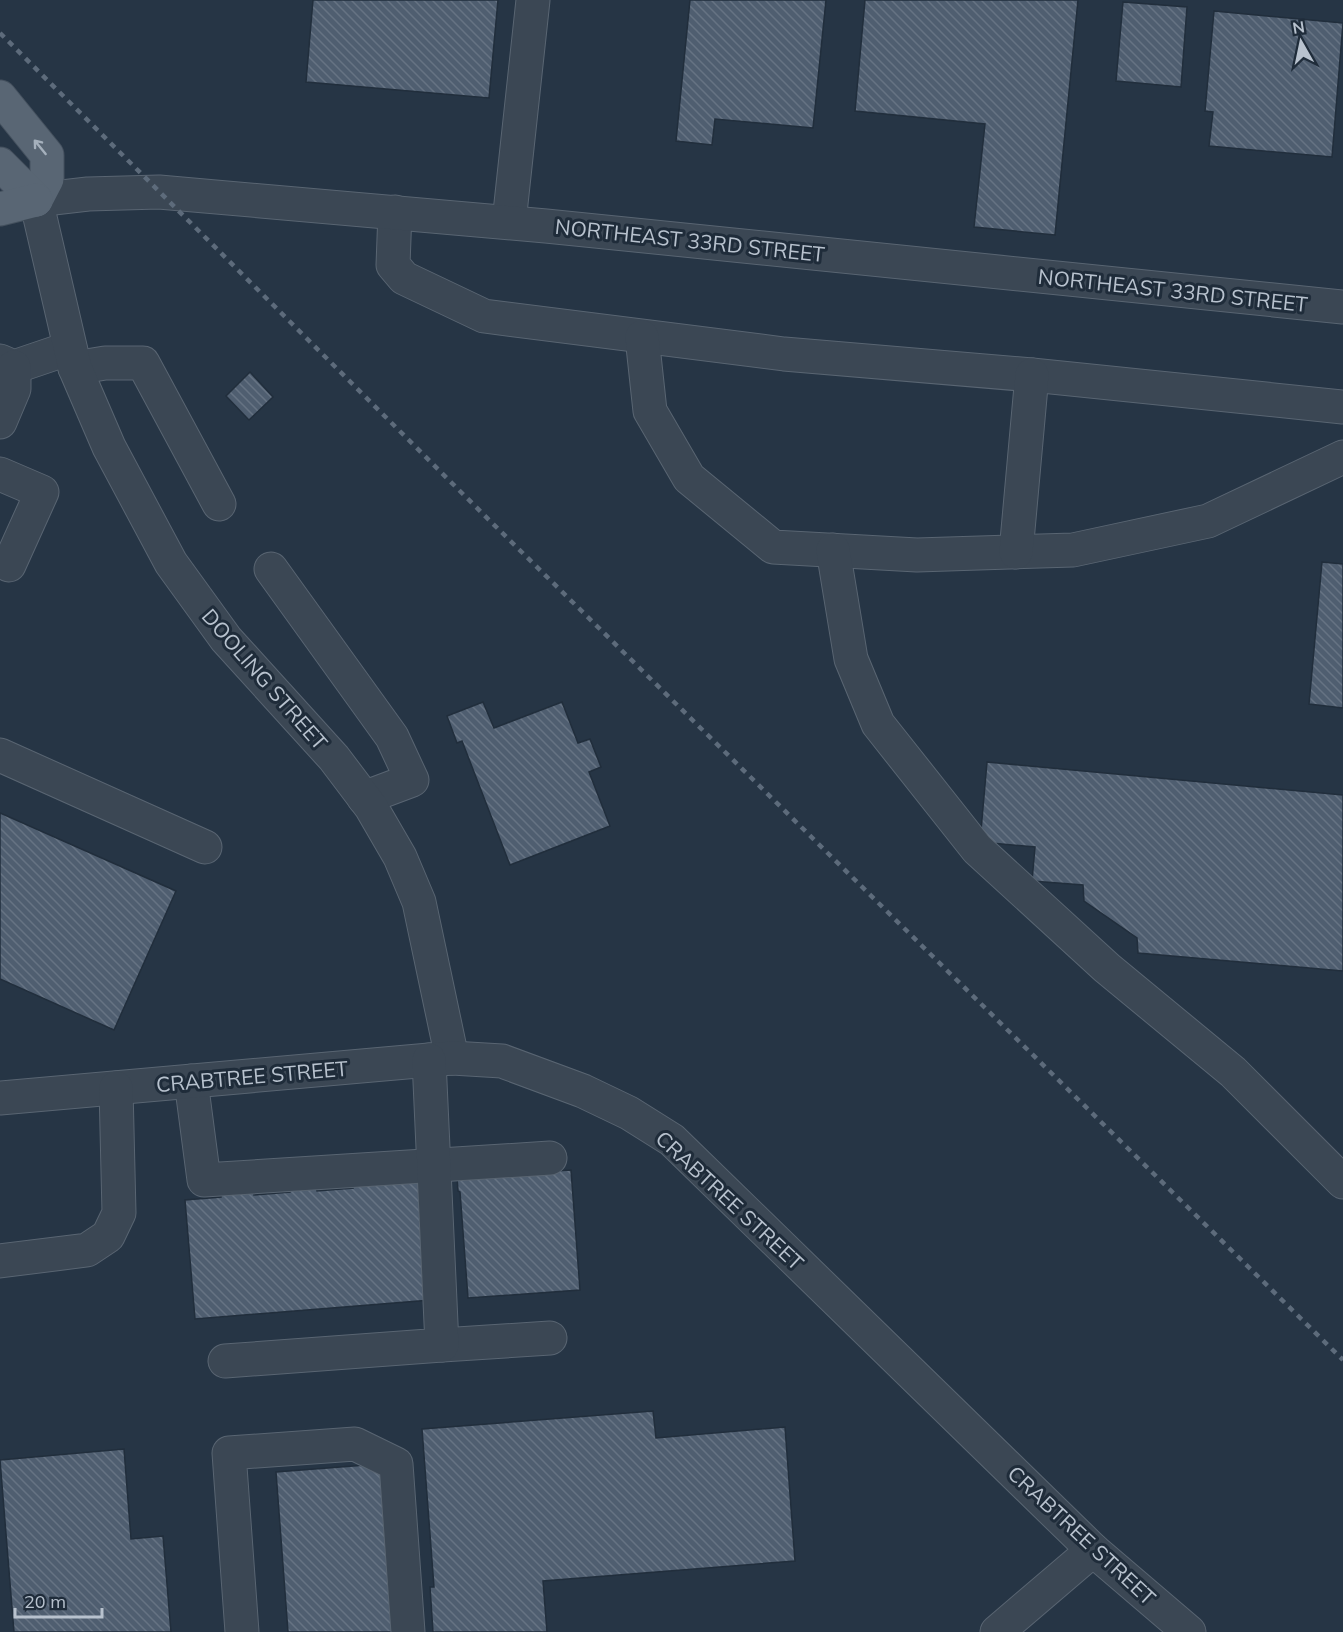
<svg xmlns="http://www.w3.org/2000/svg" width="1343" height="1632" font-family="Mulish,sans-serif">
  <defs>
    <pattern id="building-back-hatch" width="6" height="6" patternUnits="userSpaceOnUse" patternTransform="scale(1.5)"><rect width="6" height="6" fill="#4f5e70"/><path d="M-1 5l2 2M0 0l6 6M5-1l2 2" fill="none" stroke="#667383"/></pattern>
  </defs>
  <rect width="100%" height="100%" fill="#263545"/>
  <g fill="url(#building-back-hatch)" stroke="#212e3c" stroke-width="1.5">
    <path d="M313,0H498L489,98L306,82Z"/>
    <path d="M690,0H826L813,128L715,119L712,145L676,141Z"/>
    <path d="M865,0H1078L1055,235L974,227L985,124L855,111Z"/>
    <path d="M1123,2L1187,7L1181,87L1116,81Z"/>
    <path d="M1214,11L1343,23L1332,157L1209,146L1213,112L1205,111Z"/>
    <path d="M250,372L273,397L249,420L226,396Z"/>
    <path d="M1322,562L1343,564V708L1309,704Z"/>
    <path d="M483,702L494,728L562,702L578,743L590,739L601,767L589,772L610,826L510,865L462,741L457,743L447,716Z"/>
    <path d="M987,762L1343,795V971L1138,953L1137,938L1084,901L1083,885L1032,881L1035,847L980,842Z"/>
    <path d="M0,813L176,891L114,1030L0,979Z"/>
    <path d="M571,1170L580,1290L468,1298L460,1192L458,1191L457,1177Z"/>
    <path d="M421,1182L431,1300L195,1319L185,1200L221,1197V1195L254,1192V1195L290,1192V1189L316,1187L317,1191L353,1188L352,1184Z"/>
    <path d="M653,1411L656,1438L785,1427L795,1561L543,1581L547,1632H433L430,1587H434L422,1429Z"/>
    <path d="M124,1449L131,1539L163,1536L171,1632H14L0,1460Z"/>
    <path d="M392,1463L405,1632H288L276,1472Z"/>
  </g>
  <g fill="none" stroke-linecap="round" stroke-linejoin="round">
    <defs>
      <g id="minor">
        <path d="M395,212L393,265L404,278L484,316L784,354L1032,375L1343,407"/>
        <path d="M509,222L533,0"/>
        <path d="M642,337L650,411L689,478L773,547L917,555L1073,550L1208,521L1343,457"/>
        <path d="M0,361L14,367L70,348"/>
        <path d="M75,368L105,363H143L219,504"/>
        <path d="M0,422L14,389V367"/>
        <path d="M0,474L42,492L9,565"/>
        <path d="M833,550L851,659L878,724L977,849L1107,968L1233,1072L1343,1182"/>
        <path d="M1016,552L1032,375"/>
        <path d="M271,569L392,737L412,780L364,798"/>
        <path d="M0,755L205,847"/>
        <path d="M452,1058L419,902L400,857L371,807L334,758L226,639L171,563L109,447L75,368L36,200L88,194L159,192L546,226L1343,307"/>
        <path d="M191,1081L204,1180L550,1158"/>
        <path d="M0,1098L452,1058L502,1061L583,1091L629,1113L672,1140L1093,1550L1189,1632"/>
        <path d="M0,1261L87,1250L108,1236L119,1213L116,1088"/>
        <path d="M442,1345L550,1338"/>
        <path d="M225,1361L442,1345L429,1060"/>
        <path d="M242,1632L229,1453L355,1444L396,1464L408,1632"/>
        <path d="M997,1632L1093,1550"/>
      </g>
      <g id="major">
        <path d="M0,97L47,155V179L36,200"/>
        <path d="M0,164L36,200"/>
        <path d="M0,209L36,200"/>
      </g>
    </defs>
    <use href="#minor" stroke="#596572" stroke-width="35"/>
    <use href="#major" stroke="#44505e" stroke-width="35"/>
    <use href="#minor" stroke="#3b4754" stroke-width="33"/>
    <use href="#major" stroke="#596674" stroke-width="33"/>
    <path stroke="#5d6b7b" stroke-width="4.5" stroke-dasharray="6 6" stroke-linecap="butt" d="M0,33L482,513L1343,1360"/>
  </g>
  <defs><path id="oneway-shaft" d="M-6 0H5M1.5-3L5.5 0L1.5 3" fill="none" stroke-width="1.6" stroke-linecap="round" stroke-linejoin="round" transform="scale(1.5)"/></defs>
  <use stroke="#a5b0bc" href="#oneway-shaft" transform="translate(40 147) rotate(-129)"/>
  <g text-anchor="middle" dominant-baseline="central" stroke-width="6" stroke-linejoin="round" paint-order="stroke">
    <g font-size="21" fill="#b8c2ce" stroke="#1f2c3a">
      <text transform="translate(690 240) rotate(6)">NORTHEAST 33RD STREET</text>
      <text transform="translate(1173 290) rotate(6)">NORTHEAST 33RD STREET</text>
      <text transform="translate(265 679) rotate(49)">DOOLING STREET</text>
      <text transform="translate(252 1076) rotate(-5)">CRABTREE STREET</text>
      <text transform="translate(730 1200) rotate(43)">CRABTREE STREET</text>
      <text transform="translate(1082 1535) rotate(43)">CRABTREE STREET</text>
    </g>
  </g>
  <g transform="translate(1301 42) rotate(351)" stroke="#1f2c3a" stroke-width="4.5" paint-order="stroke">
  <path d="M0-4.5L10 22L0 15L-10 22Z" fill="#b8c2ce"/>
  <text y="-9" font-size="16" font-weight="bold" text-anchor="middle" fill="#b8c2ce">N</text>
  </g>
  <path d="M15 1608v9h87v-9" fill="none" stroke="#b8c2ce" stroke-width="3"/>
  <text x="24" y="1608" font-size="18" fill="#b8c2ce" stroke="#1f2c3a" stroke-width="4.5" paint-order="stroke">20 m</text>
</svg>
